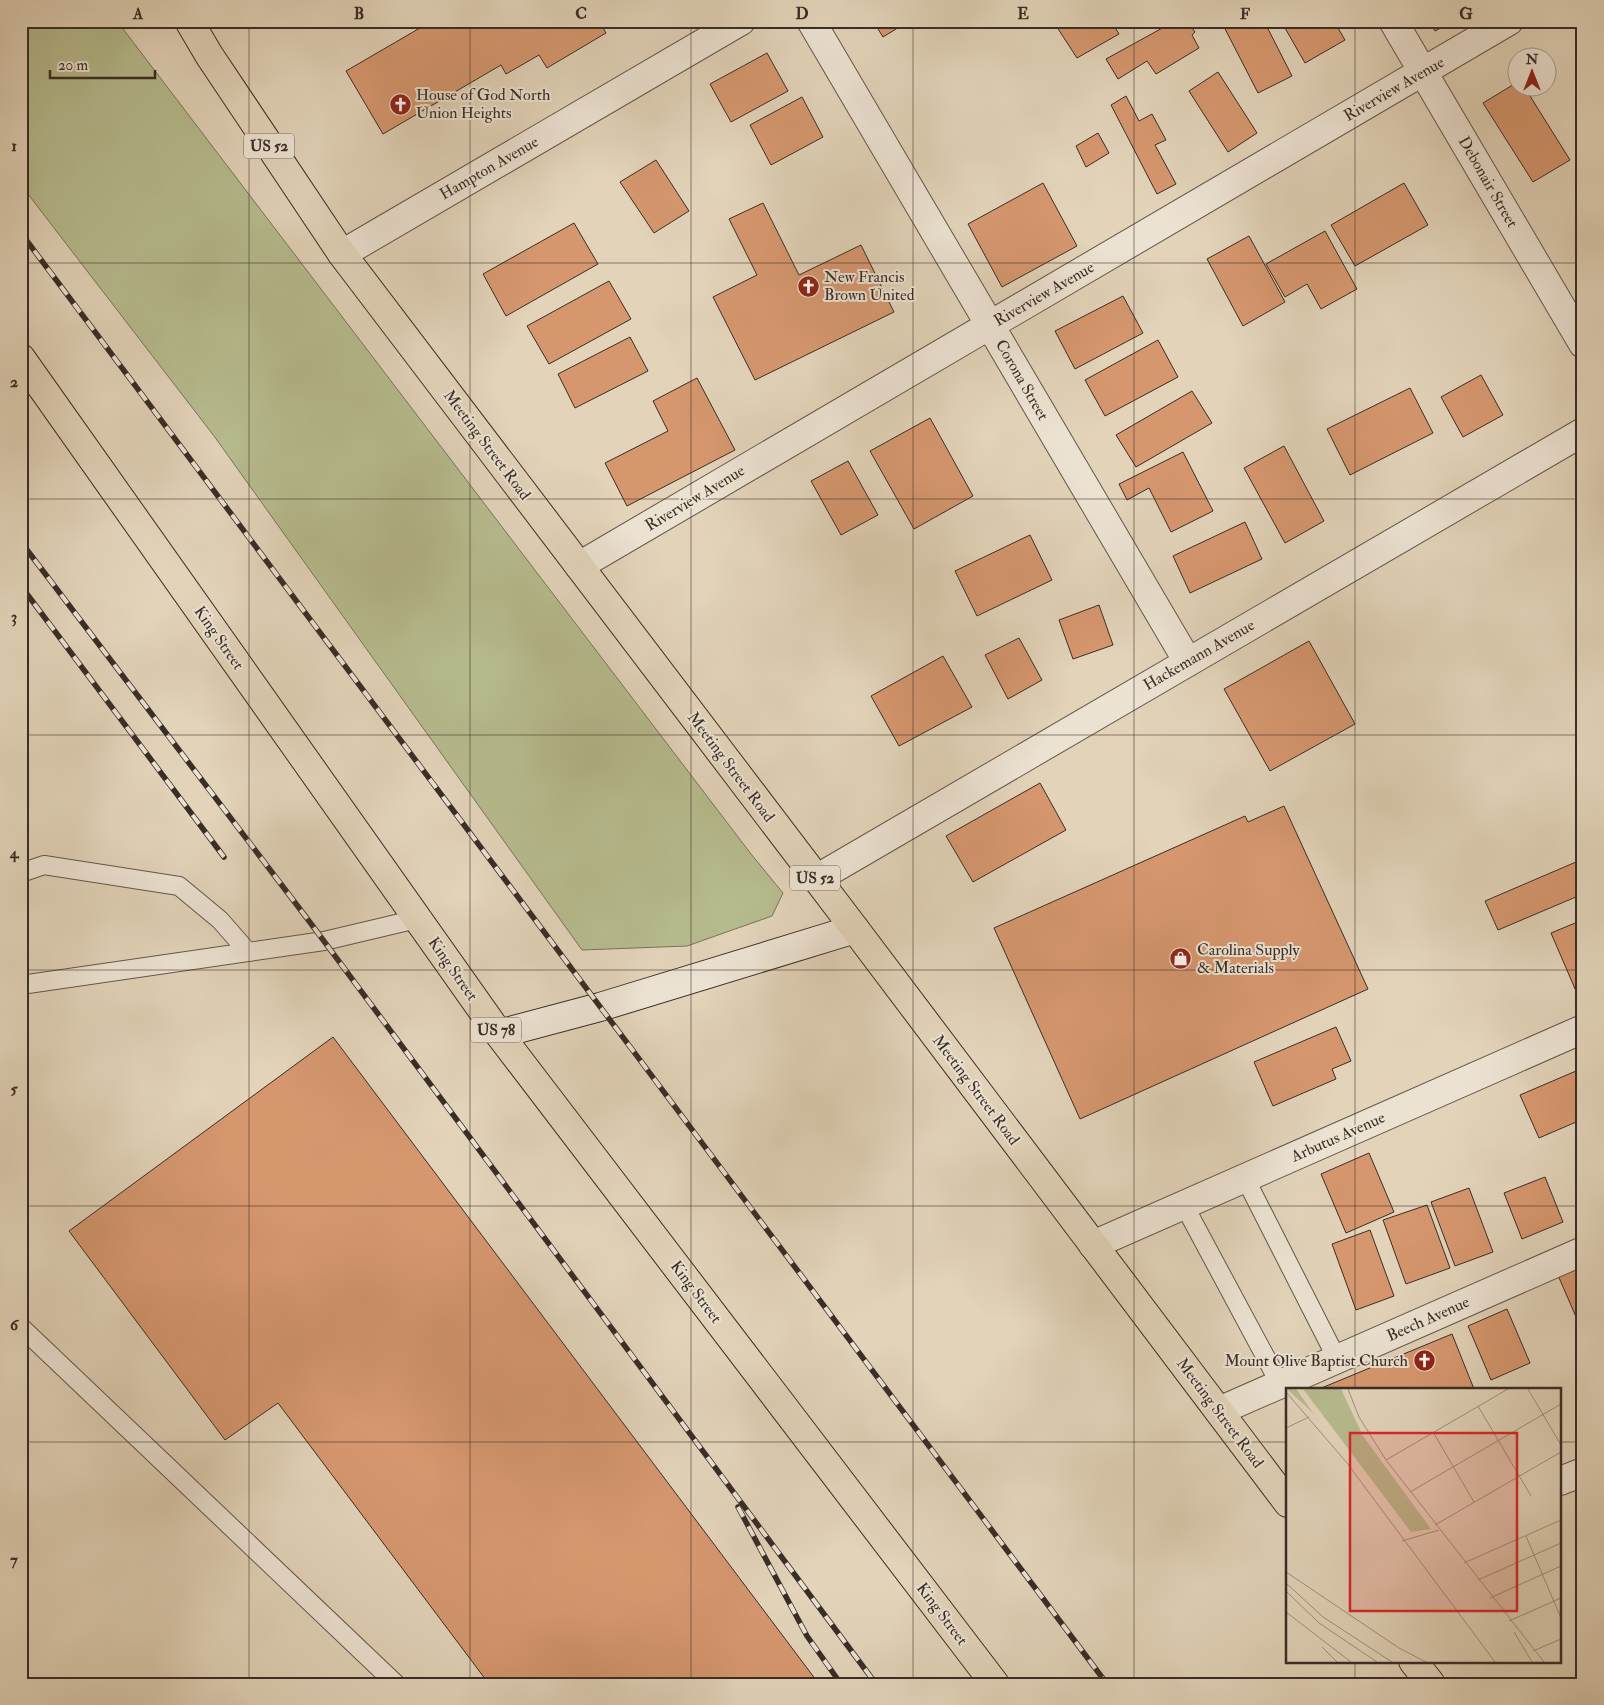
<svg xmlns="http://www.w3.org/2000/svg" width="1604" height="1705" font-family="'IM FELL Double Pica',serif">
  <rect width="100%" height="100%" fill="#e2d3b9"/>
  <filter id="stains"><feTurbulence type="fractalNoise" baseFrequency=".004" numOctaves="4"/><feColorMatrix values="0 0 0 0 .2 0 0 0 0 .09 0 0 0 0 .02 0 0 0 .5 -.17"/></filter>
  <radialGradient id="worn" r=".72"><stop offset=".6" stop-color="#630" stop-opacity="0"/><stop offset="1" stop-color="#630" stop-opacity=".3"/></radialGradient>
  <path fill="#b6bb8e" stroke="#78745a" d="M21,21H117L751,854L783,893L772,916L687,946L582,950L214,436L21,185Z"/>
  <g fill="#d6976f" stroke="#392d27">
    <path d="M432,21H599L606,33L547,68L539,55L506,74L501,65L383,134L346,71Z"/>
    <path d="M873,21H909L883,37Z"/>
    <path d="M1053,21H1111L1119,34L1077,58Z"/>
    <path d="M1175,21H1187L1195,32L1192,35L1199,48L1156,74L1147,61L1118,79L1106,59Z"/>
    <path d="M1221,21H1264L1292,76L1258,93Z"/>
    <path d="M1281,21H1334L1345,40L1305,63Z"/>
    <path d="M1421,21H1454L1435,31L1430,23L1424,26Z"/>
    <path d="M767,53L788,91L731,122L710,84Z"/>
    <path d="M1218,72L1257,133L1228,152L1189,91Z"/>
    <path d="M1516,83V88H1525L1570,160L1533,182L1483,103Z"/>
    <path d="M1126,96L1139,121L1152,114L1166,140L1155,145L1176,184L1157,194L1111,105Z"/>
    <path d="M802,97L823,137L771,165L750,125Z"/>
    <path d="M1098,133L1109,153L1086,167L1076,146Z"/>
    <path d="M656,160L689,211L654,233L620,182Z"/>
    <path d="M1043,183L1077,246L1002,287L968,224Z"/>
    <path d="M1404,183L1428,225L1355,266L1331,225Z"/>
    <path d="M763,203L799,275L861,245L894,312L755,380L713,297L757,275L729,219Z"/>
    <path d="M574,223L598,264L506,316L483,274Z"/>
    <path d="M1325,231L1357,289L1321,309L1307,284L1285,297L1266,264Z"/>
    <path d="M1249,236L1285,302L1243,326L1207,259Z"/>
    <path d="M609,281L631,319L549,364L527,326Z"/>
    <path d="M1123,296L1143,333L1075,369L1055,331Z"/>
    <path d="M630,337L648,371L575,408L558,374Z"/>
    <path d="M1158,340L1178,377L1105,416L1085,380Z"/>
    <path d="M1481,375L1503,415L1463,437L1441,397Z"/>
    <path d="M697,378L735,450L627,506L605,463L668,431L653,401Z"/>
    <path d="M1410,388L1433,433L1350,475L1327,429Z"/>
    <path d="M1192,391L1212,423L1136,467L1116,435Z"/>
    <path d="M930,418L973,496L914,529L870,451Z"/>
    <path d="M1284,446L1324,521L1285,543L1244,468Z"/>
    <path d="M1183,452L1213,511L1171,532L1149,488L1127,500L1119,484Z"/>
    <path d="M848,461L878,515L841,535L811,481Z"/>
    <path d="M1245,522L1262,559L1190,593L1173,556Z"/>
    <path d="M1030,535L1052,580L977,616L955,571Z"/>
    <path d="M1099,605L1113,645L1073,659L1059,620Z"/>
    <path d="M1019,638L1042,680L1008,699L985,655Z"/>
    <path d="M1309,641L1355,724L1270,771L1224,689Z"/>
    <path d="M943,656L972,707L899,746L871,696Z"/>
    <path d="M1040,783L1066,830L973,882L946,836Z"/>
    <path d="M1284,806L1368,989L1080,1119L994,928L1245,816L1248,822Z"/>
    <path d="M1583,859V894L1498,930L1485,901Z"/>
    <path d="M1580,921L1583,929V996L1579,998L1551,933Z"/>
    <path d="M1336,1027L1351,1061L1332,1069L1336,1079L1273,1106L1254,1062Z"/>
    <path d="M333,1037L819,1684H489L278,1403L225,1440L69,1231Z"/>
    <path d="M1583,1068V1119L1539,1138L1520,1095Z"/>
    <path d="M1369,1153L1394,1212L1346,1233L1321,1174Z"/>
    <path d="M1545,1177L1563,1222L1522,1239L1504,1193Z"/>
    <path d="M1469,1188L1493,1252L1455,1266L1431,1202Z"/>
    <path d="M1427,1205L1450,1268L1406,1284L1383,1220Z"/>
    <path d="M1370,1230L1394,1296L1356,1310L1332,1244Z"/>
    <path d="M1583,1262V1333L1557,1273Z"/>
    <path d="M1507,1309L1530,1363L1491,1380L1468,1326Z"/>
    <path d="M1452,1334L1474,1389H1319Z"/>
  </g>
  <g fill="none" stroke-linecap="round" stroke-linejoin="round">
    <defs>
      <g id="service">
        <path d="M21,873L44,865L179,886L220,920L248,952"/>
        <path d="M21,985L324,941L417,919"/>
        <path d="M1245,1178L1337,1359"/>
        <path d="M1184,1205L1280,1384"/>
        <path d="M21,1327L396,1684"/>
      </g>
      <g id="minor">
        <path d="M811,21L1188,662"/>
        <path d="M1393,21L1583,344"/>
        <path d="M342,254L741,21"/>
        <path d="M579,566L1509,21"/>
        <path d="M816,879L1583,432"/>
        <path d="M1093,1245L1583,1029"/>
        <path d="M1219,1411L1583,1251"/>
        <path d="M1560,1481L1583,1472"/>
      </g>
      <path id="secondary" d="M499,1034L600,1007L855,929"/>
      <g id="primary">
        <path d="M189,21L209,55L342,254L855,929L1288,1503"/>
        <path d="M21,358L499,1034L995,1684"/>
        <path d="M1413,1661L1431,1684"/>
      </g>
    </defs>
    <use href="#service" stroke="#63564c" stroke-width="20"/>
    <use href="#minor" stroke="#63564c" stroke-width="30"/>
    <use href="#secondary" stroke="#392d27" stroke-width="30"/>
    <use href="#primary" stroke="#392d27" stroke-width="30"/>
    <use href="#service" stroke="#ece2d2" stroke-width="18"/>
    <use href="#minor" stroke="#ece2d2" stroke-width="28"/>
    <use href="#secondary" stroke="#ece2d2" stroke-width="28"/>
    <use href="#primary" stroke="#e2d3b9" stroke-width="28"/>
    <defs>
      <g id="rail">
        <path d="M21,233L1107,1684"/>
        <path d="M21,542L309,921L876,1684"/>
        <path d="M21,586L224,857"/>
        <path d="M738,1507L807,1636L841,1684"/>
      </g>
    </defs>
    <use href="#rail" stroke="#392d27" stroke-width="5.5"/>
    <use href="#rail" stroke="#ece2d2" stroke-width="4" stroke-dasharray="11" stroke-linecap="butt"/>
  </g>
  <path fill="none" stroke="#392d27" stroke-width="1" stroke-opacity="0.55" d="M249,21V1684M470,21V1684M691,21V1684M913,21V1684M1134,21V1684M1355,21V1389M21,263H1583M21,499H1583M21,735H1583M21,970H1583M21,1206H1583M21,1442H1288M1560,1442H1583M1355,1661V1684"/>
  <defs>
    <symbol id="church-disc" viewBox="-11 -11 22 22"><circle r="9.5" fill="#8f2418" stroke="#ece2d2"/><path d="M-1.2-6h2.4v3.5h3.3v2.4h-3.3V6h-2.4V-.1h-3.3v-2.4h3.3Z" fill="#fff"/></symbol>
    <symbol id="shop-disc" viewBox="-11 -11 22 22"><circle r="9.5" fill="#8f2418" stroke="#ece2d2"/><path d="M-5-2.5h2.3a2.7 3.5 0 0 1 5.4 0H5L5.5 6h-11ZM-1.5-2.5h3a1.5 2.3 0 0 0-3 0Z" fill="#fff"/></symbol>
  </defs>
  <g fill-rule="evenodd">
    <use href="#church-disc" x="388" y="92" width="25" height="25"/>
    <use href="#church-disc" x="796" y="274" width="25" height="25"/>
    <use href="#shop-disc" x="1168" y="946" width="25" height="25"/>
    <use href="#church-disc" x="1412" y="1348" width="25" height="25"/>
  </g>
  <g text-anchor="middle" dominant-baseline="central" stroke-width="4" stroke-linejoin="round" paint-order="stroke">
    <g fill="#ece2d2" stroke="#6f635a" stroke-width="1">
      <rect x="244" y="133.5" width="50" height="25" rx="4"/>
      <rect x="790" y="865.5" width="50" height="25" rx="4"/>
      <rect x="471" y="1017.5" width="50" height="25" rx="4"/>
    </g>
    <g font-size="15" font-weight="bold" fill="#392d27">
      <text x="269" y="146">US 52</text>
      <text x="815" y="878">US 52</text>
      <text x="496" y="1030">US 78</text>
    </g>
    <g font-size="16" fill="#392d27" stroke="#ece2d2">
      <text transform="translate(1394 89) rotate(-30)">Riverview Avenue</text>
      <text transform="translate(489 168) rotate(-30)">Hampton Avenue</text>
      <text transform="translate(1488 182) rotate(60)">Debonair Street</text>
      <text transform="translate(1044 294) rotate(-30)">Riverview Avenue</text>
      <text transform="translate(1022 380) rotate(60)">Corona Street</text>
      <text transform="translate(487 445) rotate(53)">Meeting Street Road</text>
      <text transform="translate(695 498) rotate(-31)">Riverview Avenue</text>
      <text transform="translate(219 638) rotate(55)">King Street</text>
      <text transform="translate(1199 655) rotate(-30)">Hackemann Avenue</text>
      <text transform="translate(731 767) rotate(53)">Meeting Street Road</text>
      <text transform="translate(453 969) rotate(55)">King Street</text>
      <text transform="translate(976 1090) rotate(53)">Meeting Street Road</text>
      <text transform="translate(1338 1137) rotate(-24)">Arbutus Avenue</text>
      <text transform="translate(696 1292) rotate(53)">King Street</text>
      <text transform="translate(1428 1319) rotate(-24)">Beech Avenue</text>
      <text transform="translate(1220 1413) rotate(53)">Meeting Street Road</text>
      <text transform="translate(942 1614) rotate(53)">King Street</text>
    </g>
    <g font-size="16" fill="#392d27" stroke="#ece2d2" text-anchor="start">
      <text x="416" y="95">House of God North<tspan x="416" dy="18">Union Heights</tspan></text>
      <text x="824" y="277">New Francis<tspan x="824" dy="18">Brown United</tspan></text>
      <text x="1197" y="950">Carolina Supply<tspan x="1197" dy="18">&amp; Materials</tspan></text>
      <text x="1408" y="1361" text-anchor="end">Mount Olive Baptist Church</text>
    </g>
  </g>
  <g transform="translate(1286 1388)">
    <rect width="275" height="275" fill="#e2d3b9"/>
    <path d="M1,1H10L40,43L27,25ZM17,1H55L77,48L145,141L125,144Z" fill="#b6bb8e"/>
    <path fill="none" stroke="#9e917f" stroke-width="1" d="M62,1L73,29L100,72L258,274M242,1L275,57M0,4L61,75L209,274M192,18L245,108M0,40L23,29M147,44L188,114M100,72L222,1M124,104L275,16M149,137L275,64M240,148L275,230M116,153L153,142M178,175L275,132M0,184L113,260L140,274M192,192L275,155M0,195L37,229L106,274M0,203L33,235L91,274M204,210L275,178M0,224L65,274M223,233L275,210M228,244L246,274M36,259L51,274M247,263L275,251"/>
    <path fill="#d62828" fill-opacity="0.15" stroke="#d62828" stroke-width="2.5" d="M64,45H231V223H64Z"/>
    <rect width="275" height="275" fill="none" stroke="#392d27" stroke-width="2.5"/>
  </g>
  <rect width="1604" height="1705" fill="none" stroke="#e2d3b9" stroke-width="55"/>
  <g transform="translate(1532 72)"><circle r="24" fill="#ece2d2" stroke="#a49a8e"/>
  <path d="M0-4L9 19L0 12L-9 19Z" fill="#8f2418"/>
  <text y="-8" font-size="14" font-weight="bold" text-anchor="middle" fill="#392d27">N</text>
  </g>
  <path d="M50 70v8h105v-8" fill="none" stroke="#392d27" stroke-width="2.5"/>
  <text x="58" y="70" font-size="15" fill="#392d27" stroke="#ece2d2" stroke-width="4" paint-order="stroke">20 m</text>
  <rect x="28" y="28" width="1548" height="1650" fill="none" stroke="#392d27" stroke-width="2"/>
  <g font-size="16" text-anchor="middle" font-weight="bold" fill="#392d27">
    <text x="138" y="19">A</text>
    <text x="359" y="19">B</text>
    <text x="581" y="19">C</text>
    <text x="802" y="19">D</text>
    <text x="1023" y="19">E</text>
    <text x="1245" y="19">F</text>
    <text x="1466" y="19">G</text>
    <text x="14" y="151">1</text>
    <text x="14" y="387">2</text>
    <text x="14" y="622">3</text>
    <text x="14" y="858">4</text>
    <text x="14" y="1094">5</text>
    <text x="14" y="1330">6</text>
    <text x="14" y="1565">7</text>
  </g>
  <rect width="100%" height="100%" filter="url(#stains)"/>
  <rect width="100%" height="100%" fill="url(#worn)"/>
</svg>
